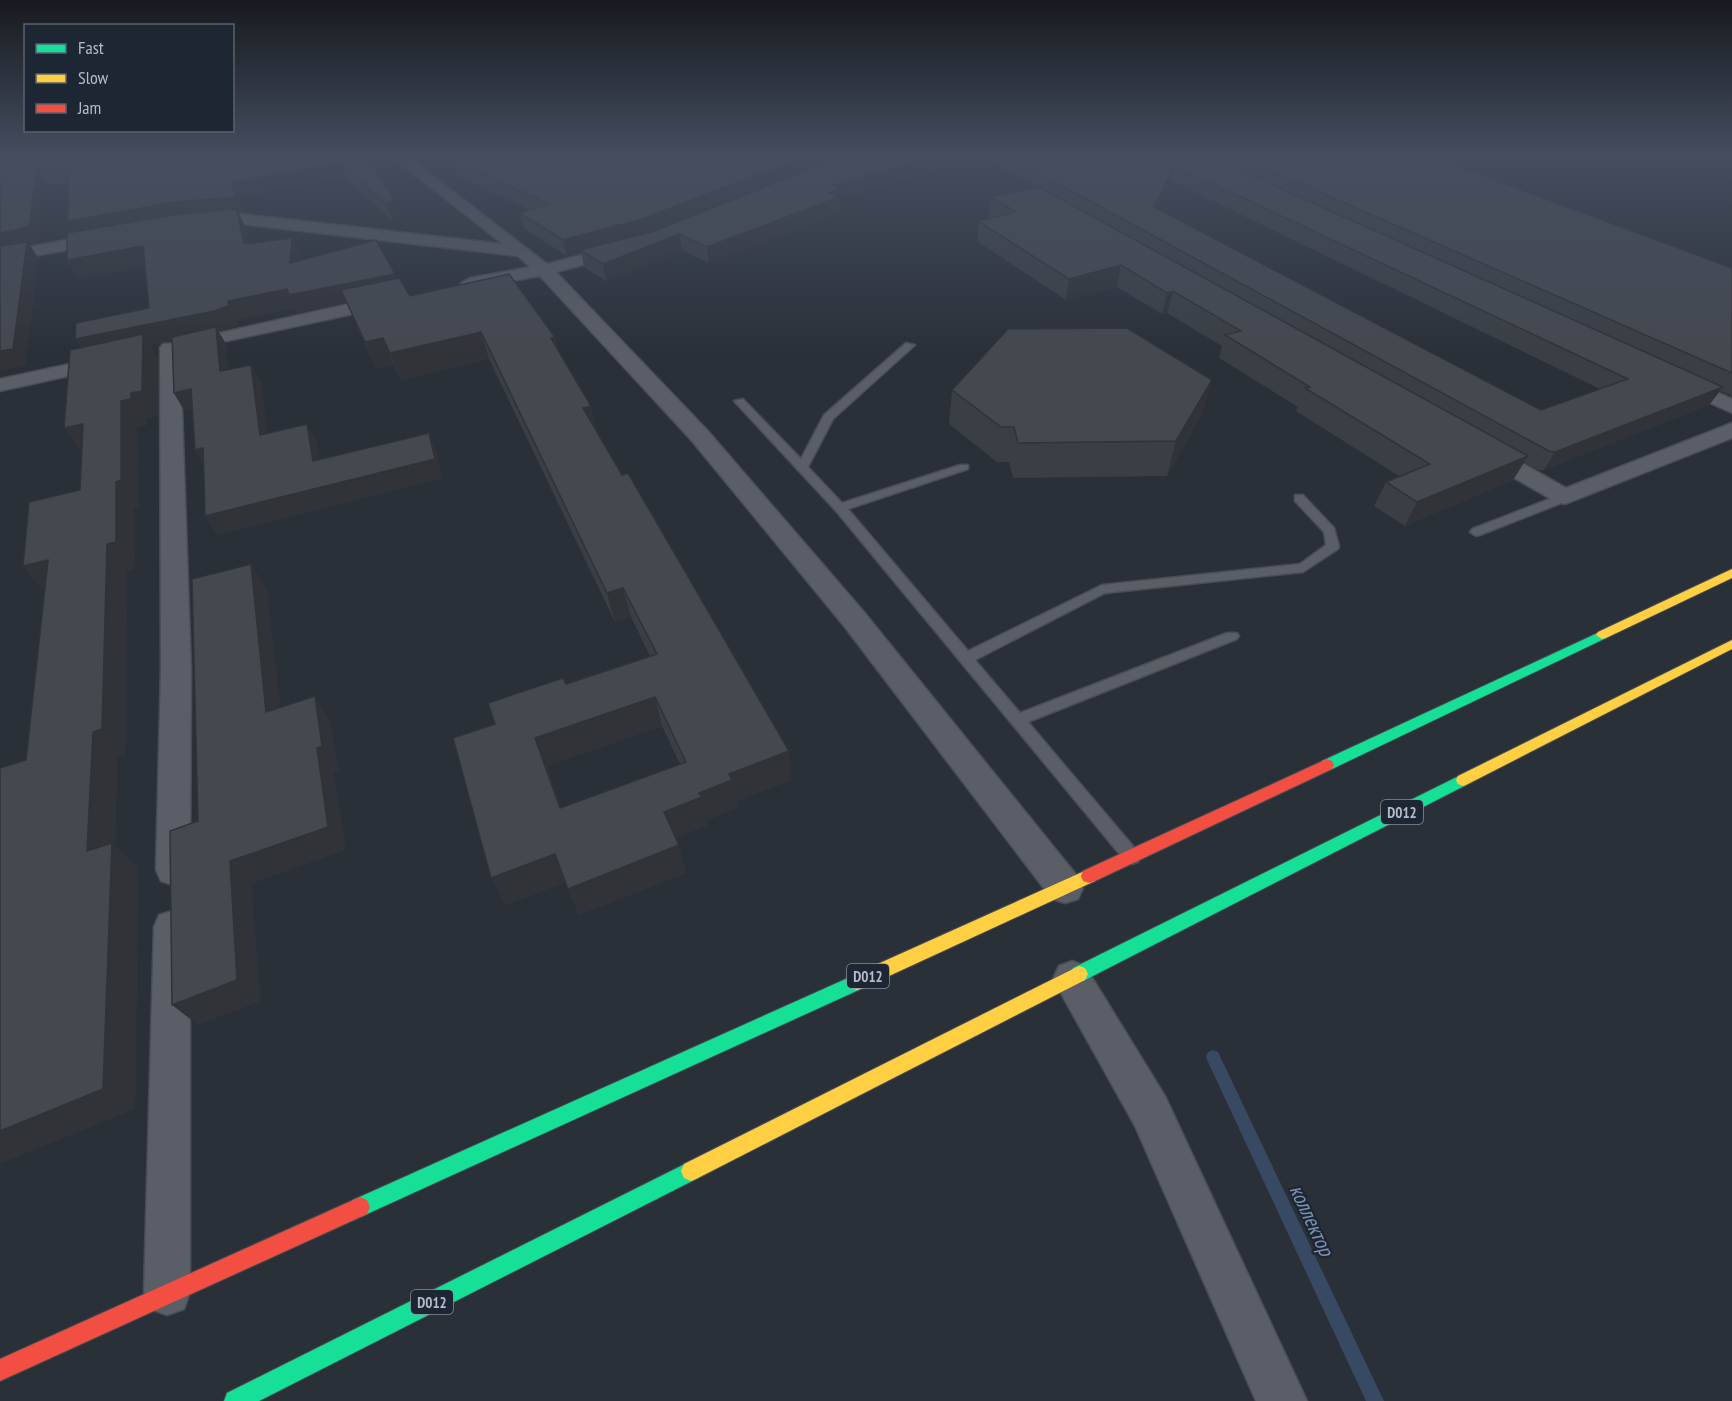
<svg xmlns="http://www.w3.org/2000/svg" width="1732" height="1401" font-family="'PT Sans Narrow',sans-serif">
  <rect width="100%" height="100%" fill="#2a3038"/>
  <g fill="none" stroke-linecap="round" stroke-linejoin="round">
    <path fill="#384963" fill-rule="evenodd" d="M1213,1050L1218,1052L1384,1401H1366L1208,1062L1206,1057L1208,1052Z"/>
    <defs>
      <g id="lane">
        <path d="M906,343L915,345L833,419L808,467L842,503L960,465H968V469L848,509L968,651L1102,585L1300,564L1326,545L1324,532L1295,501V495H1303L1334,528L1339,546L1338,549L1303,572L1105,593L975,660L1020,713L1227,633H1237L1239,636L1237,639L1028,722L1138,852L1141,857L1138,862L1132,864L1126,862L836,511L734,401L743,399L801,459L824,415Z"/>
        <path d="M1565,493L1569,494V500L1480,535L1476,536L1470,532L1472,529Z"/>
      </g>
      <g id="street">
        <path d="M391,156H407L547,264L622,244L628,245L631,249L628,253L556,272L708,431L864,612L1078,877L1083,888L1078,899L1065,903L1052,899L844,626L692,441L540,276L470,288L461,283L470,278L530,267L518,256L241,224L201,227L193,222L201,217L241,214L503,244Z"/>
        <path d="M106,233L114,238L112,242L0,262V252Z"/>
        <path d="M388,295L397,301L395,305L180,351L191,670L190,870L185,881L173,885L161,881L156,870L161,670L160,348L163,344L175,343Z"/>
        <path d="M107,356L114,358L117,362L114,366L0,391V379Z"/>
        <path d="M1678,375L1732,399V413L1671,385L1668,381L1671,377Z"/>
        <path d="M1732,423V438L1565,504L1556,502L1476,456L1473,451L1476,446H1492L1566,488Z"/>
        <path d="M172,911L185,915L190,927V1292L184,1309L167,1315L150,1309L144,1292L154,927L159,915Z"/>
        <path d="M1072,961L1085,966L1165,1096L1307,1401H1256L1135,1126L1053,979L1059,966Z"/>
      </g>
      <g id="fast">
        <path d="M1602,631L1608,635L1606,638L1332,769H1322L1320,765L1322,761Z"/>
        <path d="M1463,774L1468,776L1470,780L1468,784L1085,980L1079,982L1073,980L1070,974L1073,968Z"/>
        <path d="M857,974L863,976L866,982L863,988L367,1214L360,1217L353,1214L350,1207L353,1200Z"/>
        <path d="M691,1161L698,1164L701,1171L698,1178L259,1401H224L227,1393Z"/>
      </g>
      <g id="slow">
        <path d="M1732,569V578L1606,638L1602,639L1596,635L1598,632Z"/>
        <path d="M1732,640V649L1468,784L1463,786L1458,784L1456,780L1458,776Z"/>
        <path d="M1089,869L1095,871L1097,876L1095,881L863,988L857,990L851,988L848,982L851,976Z"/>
        <path d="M1079,966L1085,968L1088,974L1085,980L698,1178L691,1181L684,1178L681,1171L684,1164Z"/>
      </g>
      <g id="jam">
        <path d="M1327,759L1332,761L1334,765L1332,769L1095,881L1089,883L1083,881L1081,876L1083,871Z"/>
        <path d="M360,1197L367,1200L370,1207L367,1214L0,1381V1359Z"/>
      </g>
    </defs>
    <use href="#lane" stroke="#484c53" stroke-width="3"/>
    <use href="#street" stroke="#484c53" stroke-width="3"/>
    <use href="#fast" stroke="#474c53" stroke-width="2"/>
    <use href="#slow" stroke="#474c53" stroke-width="2"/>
    <use href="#jam" stroke="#474c53" stroke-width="2"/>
    <use href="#lane" fill="#5a5e66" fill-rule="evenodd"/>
    <use href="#street" fill="#5a5e66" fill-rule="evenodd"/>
    <use href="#fast" fill="#16e098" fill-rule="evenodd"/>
    <use href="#slow" fill="#ffcf43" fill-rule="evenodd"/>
    <use href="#jam" fill="#f24e42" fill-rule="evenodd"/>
  </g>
  <g fill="#3a3f45" fill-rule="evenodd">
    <path d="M0,156H365L399,213L392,220L344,177L239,197L242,212H238L245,227L249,243L292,238L300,255V260L397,278L410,296L555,337L558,350L598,434L792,780L736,801L737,808L707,820L708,825L675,838L686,873L579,915L565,882L506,905L491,878L495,724L566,684L650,656L631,617L615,622L489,359L401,380L394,365L376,369L347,303L297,314L295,308L237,320L238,325L218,331L226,344L228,370L251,365L261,383L267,433L307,424L316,442L319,459L436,451L442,478L217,535L203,464L195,450L192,409L184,410L174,393L173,340L150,345L158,359V416L147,418V425L137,427L139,506L134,508L135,569L127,571L126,755L117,758L115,846L138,867L135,1109L26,760L80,490L82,453L80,347L149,308L144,266L78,278L67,260L75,232L68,185L46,184L39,243L30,245L38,258L25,366ZM662,726L680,764L561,808L547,766Z"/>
    <path d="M470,156H1430L1732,268V396L1720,391L1709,405L1544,470H1538L1524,462L1513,480L1405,526L1374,506L1386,482L1399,476L1296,411L1298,407L1219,358L1222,346L1167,313L1162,314L1117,287L1066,300L977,241L978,221L991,218L989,217L991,197L1036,187L982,157L841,198V204H839L840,213L709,263L682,250L606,281L584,267L581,252L567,256L524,229L520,213L531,210L456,176L452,161ZM1172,181L1600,389L1541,410L1157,209Z"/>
    <path d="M1212,380L1202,414L1167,476L1013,478L1009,462H997L949,424L952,390Z"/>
  </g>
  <g fill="#303338">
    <path d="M806,156H844L644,235L580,250L581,252L567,256L563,240Z"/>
    <path d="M937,156H982V157L841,198V204H839L840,213L709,263L707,247L833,185Z"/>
    <path d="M339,163L344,177L239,197L242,212H238L245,227L253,262L77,236L68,221L232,182Z"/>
    <path d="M1175,166L1172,181L1150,223L1154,207Z"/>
    <path d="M37,169L46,184L39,243L30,245L38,258L25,366L0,371V233Z"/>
    <path d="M394,198L399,213L392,220L386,204Z"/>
    <path d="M679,234L682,250L606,281L603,264Z"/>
    <path d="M292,238L300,255L298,281L290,263Z"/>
    <path d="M143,246L152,264L78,278L67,260Z"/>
    <path d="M1121,265L1117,287L1066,300L1069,279Z"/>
    <path d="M395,274L402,292L341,290L347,303L297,314L295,308L237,320L238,325L218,331L226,344L230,389L220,371L217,331L150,345L158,359V416L147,418V425L137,427L139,506L134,508L135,569L127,571L126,755L117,758L115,846L138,867L135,1109L0,1164V1131L87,851V358L75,339L228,301L287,289Z"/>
    <path d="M1173,291L1167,313L1162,314L1167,293Z"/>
    <path d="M481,332L489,359L401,380L390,353Z"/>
    <path d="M555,337L562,365L551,338Z"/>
    <path d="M383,338L394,365L376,369L365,342Z"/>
    <path d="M251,365L261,383L270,453L260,435Z"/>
    <path d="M1212,380L1202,414L1167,476L1176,441Z"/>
    <path d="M1723,387L1709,405L1544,470L1555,452Z"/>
    <path d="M191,389L202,407L184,410L174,393Z"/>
    <path d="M591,406L598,434L583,408Z"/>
    <path d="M83,424V454L64,428Z"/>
    <path d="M307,424L316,442L322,479L313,461Z"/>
    <path d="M429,433L436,451L442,478L217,535L205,516Z"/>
    <path d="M203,448L206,468L195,450Z"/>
    <path d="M1528,456L1513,480L1405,526L1417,502Z"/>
    <path d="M48,560L45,593L23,566Z"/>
    <path d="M251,564L267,589L284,736L266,712Z"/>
    <path d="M623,588L631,617L615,622L607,593Z"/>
    <path d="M315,696L331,721L339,771L334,773L346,850L251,884L261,1001L198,1025L172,1005L230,861L317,748Z"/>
    <path d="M655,697L662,726L547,766L571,836L560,808L535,738Z"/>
    <path d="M789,751L792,780L736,801L737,808L707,820L708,825L672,840L664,812L699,793L729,774Z"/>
    <path d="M679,845L686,873L579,915L568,889Z"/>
    <path d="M555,854L567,881L506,905L491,878Z"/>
  </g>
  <g fill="#444950" stroke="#303338" stroke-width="1.5" fill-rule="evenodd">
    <path d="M0,156H365L394,198L386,204L339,163L232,182L235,197L175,202L68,221V171L37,169L29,227L0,233Z"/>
    <path d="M470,156H806L642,219L563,240L520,213L550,204L452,161Z"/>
    <path d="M843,156H937L833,185L841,188L828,193L839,197L707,247L679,234L603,264L580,250L655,231Z"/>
    <path d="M1007,156H1208L1723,387L1555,452L1549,451ZM1175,166L1628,379L1541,410L1154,207Z"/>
    <path d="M1238,156H1430L1732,268V373Z"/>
    <path d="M1039,187L1528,456L1417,502L1386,482L1430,464L1305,388L1310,387L1225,335L1241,331L1173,291L1167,293L1121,265L1069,279L978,221L1016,212L991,197Z"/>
    <path d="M233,209L237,210L244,244L292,238L290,263L376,240L395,274L289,295L287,289L228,301L229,306L214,311L75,339L76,323L149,308L143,246L67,260V233L174,215Z"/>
    <path d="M27,242L13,349L0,351V246Z"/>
    <path d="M509,274L555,337L551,338L591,406L583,408L622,475L628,473L789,751L729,774L732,780L699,793L702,797L664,812L679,845L568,889L555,854L491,878L453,738L495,724L488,703L563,678L566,684L657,654L623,588L607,593L481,332L390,353L383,338L365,342L341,290L399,278L410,296ZM655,697L686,762L560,808L535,738Z"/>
    <path d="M216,327L220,371L251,365L260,435L307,424L313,461L429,433L435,459L205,516L203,448L195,450L191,389L174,393L172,337Z"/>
    <path d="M1127,328L1212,380L1176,441L1018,443L1014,427H1001L952,390L1008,329Z"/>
    <path d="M143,334L142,391L131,393V399L121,401V480L116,482V542L107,544L102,729L93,732L87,851L112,843L103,1089L0,1131V768L26,760L48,560L23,566L29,502L80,490L83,424L64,428L70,350Z"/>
    <path d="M251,564L266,712L315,696L322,746L317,748L328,827L230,861L237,980L172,1005L170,831L198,821L192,579Z"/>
  </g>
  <linearGradient id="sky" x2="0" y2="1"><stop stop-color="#171a1f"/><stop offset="0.44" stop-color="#444e5e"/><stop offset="1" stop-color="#444e5e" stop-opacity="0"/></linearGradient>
  <rect width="1732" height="352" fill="url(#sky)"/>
  <g text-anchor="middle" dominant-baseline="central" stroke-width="4.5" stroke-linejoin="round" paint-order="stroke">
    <g fill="#1d2633" stroke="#878f9c" stroke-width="1.5">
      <rect x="1381" y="800" width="42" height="24" rx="4.5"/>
      <rect x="847" y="964" width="42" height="24" rx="4.5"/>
      <rect x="411" y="1290" width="42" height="24" rx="4.5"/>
    </g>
    <g font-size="15" font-weight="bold" fill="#b4bcc9">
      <text x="1402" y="812">D012</text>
      <text x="868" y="976">D012</text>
      <text x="432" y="1302">D012</text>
    </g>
    <g font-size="21" font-style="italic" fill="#7c92b1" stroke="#1d2633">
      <text transform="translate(1312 1220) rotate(65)">коллектор</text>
    </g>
  </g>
  <rect x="24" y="24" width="210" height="108" fill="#1d2633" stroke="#59626f" stroke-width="1.5"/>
  <rect x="36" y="44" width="30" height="9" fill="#16e098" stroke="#59626f" stroke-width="1.5"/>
  <text x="78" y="54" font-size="18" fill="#b4bcc9">Fast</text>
  <rect x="36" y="74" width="30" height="9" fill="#ffcf43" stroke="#59626f" stroke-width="1.5"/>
  <text x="78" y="84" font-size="18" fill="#b4bcc9">Slow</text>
  <rect x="36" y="104" width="30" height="9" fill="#f24e42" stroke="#59626f" stroke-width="1.5"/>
  <text x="78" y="114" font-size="18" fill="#b4bcc9">Jam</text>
</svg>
